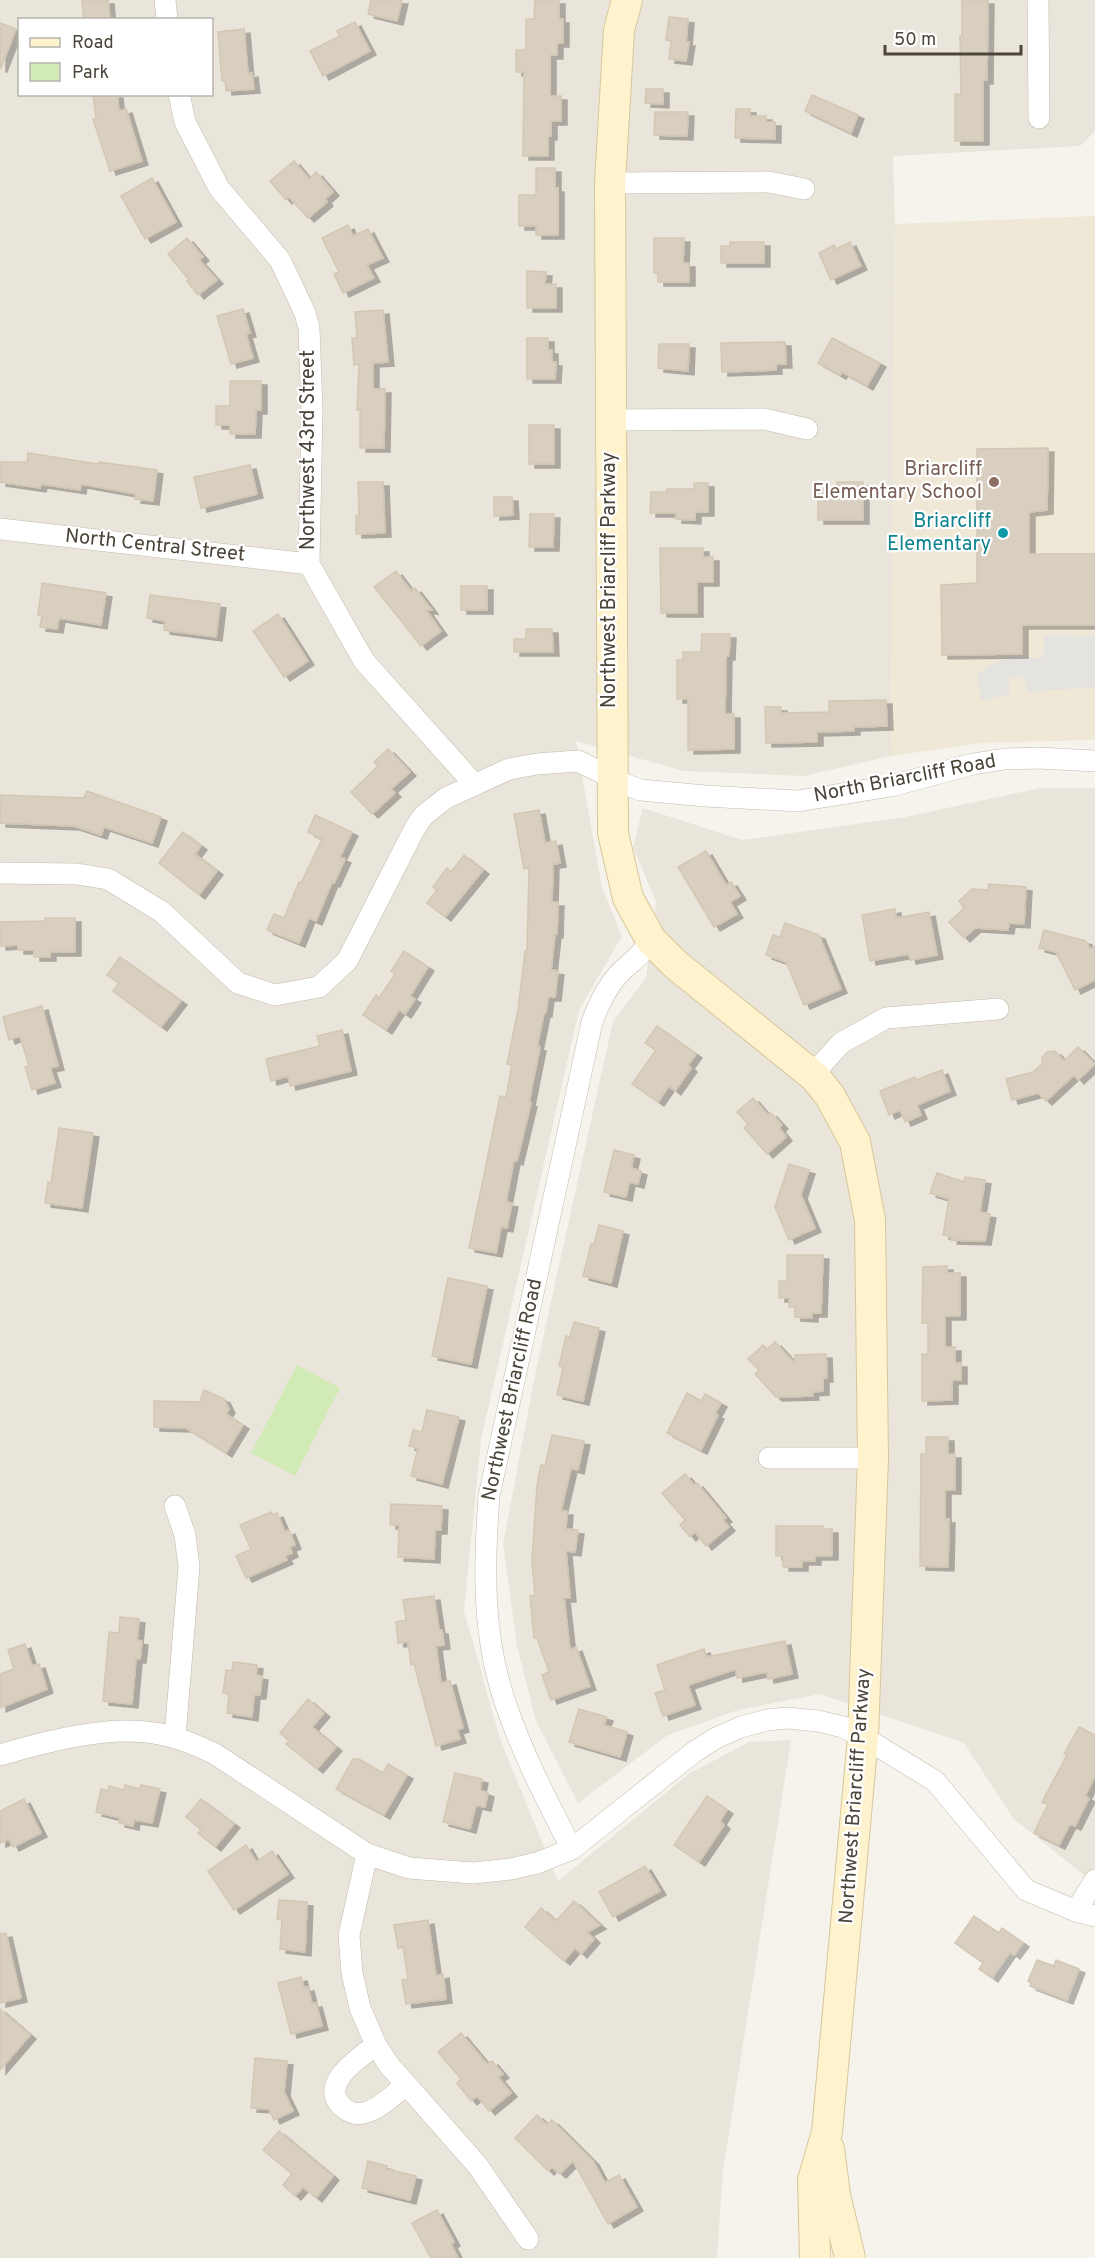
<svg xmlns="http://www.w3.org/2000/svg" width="1095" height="2258" font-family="Overpass,sans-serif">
  <defs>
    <filter id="shadow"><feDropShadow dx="6" dy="4" stdDeviation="0" flood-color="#0004"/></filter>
  </defs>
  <rect width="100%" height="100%" fill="#f6f3ec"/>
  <g fill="#eae5da" fill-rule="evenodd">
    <path d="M0,0H1095V131L1080,146L893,156L895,224L891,756L804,776L684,771L576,741L602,888L622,936L579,1010L481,1440L464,1611L500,1739L558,1881L690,1773L749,1742L791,1740L723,2171L717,2258H0ZM20,20H212V94H20Z"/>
    <path d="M1040,788H1095V1884L1013,1818L964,1743L820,1694L738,1710L668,1735L578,1803L536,1721L517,1646L503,1544L536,1370L613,1021L646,978L656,902L633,847L643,808L742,840L905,817Z"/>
  </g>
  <path fill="#efe8d6" d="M1095,216V740L982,743L891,756L895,224Z"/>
  <path fill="#d2eab5" d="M297,1365L340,1388L295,1476L251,1453Z"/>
  <path fill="#e5e3e0" d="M1044,635L1095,636V687L1027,692L1024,676L1009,678L1010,694L981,701L977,673L1007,657L1041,658L1044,652Z"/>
  <g fill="#d8cfc1" stroke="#d3c7b4" stroke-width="1.5" filter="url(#shadow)">
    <path d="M82,0H108L110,20H84Z"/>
    <path d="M371,0H402L397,21L368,14Z"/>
    <path d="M535,0H559V19H563V43H557V55H550V96H561V121H551V136H548V156H523L524,72H516V50H526V19H534Z"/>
    <path d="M962,0H988L987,80H983V141H955V94H961L960,36H962Z"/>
    <path d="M669,17L688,19L686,42H689L686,61L669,59L671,41L666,40Z"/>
    <path d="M355,22L370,51L323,76L310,51L340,36L337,31Z"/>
    <path d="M0,23L16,29L1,68H0Z"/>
    <path d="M244,29L248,74L252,73L254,89L226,91L225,81H222L218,32Z"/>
    <path d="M646,89H663V104L645,103Z"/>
    <path d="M93,94H117L119,111L126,109L142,161L110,171L93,119H96Z"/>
    <path d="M812,95L858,115L851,133L805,111Z"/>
    <path d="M736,109H750V116H766V122H775V139L735,138Z"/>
    <path d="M655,112H688L687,136L654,135Z"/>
    <path d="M294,161L309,179L316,172L333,192L325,199L327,202L308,218L289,197L286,200L270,181Z"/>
    <path d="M536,168H555V188H558V235H536V226H519V195H536Z"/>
    <path d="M152,178L176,222L145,239L121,196Z"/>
    <path d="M348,225L353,236L368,229L383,258L367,265L374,278L343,293L334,274L339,272L322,238Z"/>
    <path d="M187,238L203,257L199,260L217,280L198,295L187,281L189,280L168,254Z"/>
    <path d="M654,238H684L683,263H689V282H658V273H654Z"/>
    <path d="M730,242H764V263H721V246H730Z"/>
    <path d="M850,242L861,266L831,280L819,253L834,245L836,249Z"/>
    <path d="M527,271L546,272L545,284H556V308H527Z"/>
    <path d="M243,309L250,333L246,334L253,358L231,364L217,316Z"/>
    <path d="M383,310L388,362L373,363V389H385L384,448H360V410H357L359,364L354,365L352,338H357L355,312Z"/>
    <path d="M527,338H548V350H552V362H556L555,379H527Z"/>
    <path d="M832,338L880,363L867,386L842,372L840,375L818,363Z"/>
    <path d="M785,342L786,364H776V370L722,372L721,343Z"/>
    <path d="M659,344H689L688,371L658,368Z"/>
    <path d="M230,381H261V410H256L255,434H230V425H216V406H230Z"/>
    <rect x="529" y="425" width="25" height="39"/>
    <path d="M1048,448L1047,510L1029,512V554H1095V625H1022V654L942,655L941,585L977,583V449Z"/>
    <path d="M28,453L98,464L99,462L157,470L153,501L135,499L136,494L81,484L80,490L41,484L40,488L0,482V462H27Z"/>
    <path d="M250,465L257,494L201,508L194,477Z"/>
    <path d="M358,482H383L385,533L356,534V516L359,515Z"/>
    <path d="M837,482H863V520H818V489H837Z"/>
    <path d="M694,483H708V512H695V520L676,519V513H650L651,492H667V489H694Z"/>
    <path d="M494,497H512L513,515L494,516Z"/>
    <path d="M530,514H554L553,547H529Z"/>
    <path d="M660,548H703V557H713V582H697V613H661Z"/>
    <path d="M396,571L411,591L415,588L432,610H426L441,631L421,646L374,587Z"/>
    <path d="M42,583L106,593L101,625L59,618L57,629L40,627L42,616L38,615Z"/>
    <rect x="461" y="586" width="26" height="24"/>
    <path d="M150,595L220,604L216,637L164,630L165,621L147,618Z"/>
    <path d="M278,614L308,661L284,677L253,631Z"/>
    <path d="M526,629H552L553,652H514V639H526Z"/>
    <path d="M702,634H730L729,656H726L725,714H734V749L688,750V699H677V660H683V652H701Z"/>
    <path d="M886,700L887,726L854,727V731L817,732V742L766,743L765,707H781V713L829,712V701Z"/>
    <path d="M388,749L410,772L391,789L395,793L372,814L351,792L378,766L374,762Z"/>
    <path d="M87,791L161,817L152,843L104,827L101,835L74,826L0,823L1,795L84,798Z"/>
    <path d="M539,810L545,843L556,841L560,863L553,864L552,902H558L557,934H555L551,970L558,971L555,997H548L546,1013H544L537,1047H540L529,1102L531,1103L517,1161L514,1160L506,1202L512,1203L507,1228L501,1227L496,1253L469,1248L500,1096L506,1097L512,1065L507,1064L518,1010L525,951H527L529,868L524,869L514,814Z"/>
    <path d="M315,815L352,832L340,857L345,859L334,883L332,882L316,921L309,918L299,943L267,930L274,914L284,918L299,882L301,883L322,839L308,832Z"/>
    <path d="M183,832L201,846L195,854L217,871L199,895L159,863Z"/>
    <path d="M706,851L726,885L731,882L740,896L730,902L737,914L714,927L678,867Z"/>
    <path d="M464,855L483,870L445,917L427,903L437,890L433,887L447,868L451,872Z"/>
    <path d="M989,884L1026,887L1024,924L1009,923L1008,930L975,928L964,938L949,922L964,908L959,901L972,889L988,890Z"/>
    <path d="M895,909L896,918L929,912L937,955L910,960L909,954L870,961L862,915Z"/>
    <path d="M45,918H75V952H50V957H34V950H18V945L0,946V922L45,921Z"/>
    <path d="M785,923L819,935L841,989L804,1005L786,962L766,955L773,935L780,937Z"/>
    <path d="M1044,930L1086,941L1090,949L1095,946V980L1075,990L1056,952L1039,948Z"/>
    <path d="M404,951L428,967L410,996L415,999L405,1014L399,1010L386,1030L363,1015L376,995L379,998L395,974L391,971Z"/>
    <path d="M120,957L181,1001L161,1027L113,991L119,983L107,975Z"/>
    <path d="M42,1006L58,1066L50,1068L55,1083L32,1090L25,1067L29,1066L20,1036L9,1040L3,1017Z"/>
    <path d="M657,1026L696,1054L688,1065L691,1068L675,1091L669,1086L658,1102L632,1084L656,1050L645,1043Z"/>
    <path d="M342,1030L351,1071L290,1086L288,1076L271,1081L266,1059L320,1046L317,1036Z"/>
    <path d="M1078,1047L1095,1064L1078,1080L1074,1075L1046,1101L1038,1093L1012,1100L1006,1079L1033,1072L1042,1064V1058L1047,1052L1055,1051L1064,1061Z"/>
    <path d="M942,1070L950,1091L917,1105L921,1115L905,1122L900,1110L889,1115L880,1091L915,1077L916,1080Z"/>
    <path d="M753,1098L768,1115L771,1113L782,1125L779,1128L786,1137L767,1154L747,1131L744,1128L748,1124L737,1112Z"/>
    <path d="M59,1128L93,1133L82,1208L45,1203L48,1182L51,1183Z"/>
    <path d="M614,1150L634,1155L631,1168L641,1171L638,1184L629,1182L626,1197L604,1192Z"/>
    <path d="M789,1164L809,1170L801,1195L815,1228L789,1240L775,1207Z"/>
    <path d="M937,1173L964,1182L965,1177L985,1180L980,1212L990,1214L985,1241L951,1240L952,1237L943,1235L949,1199L930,1193Z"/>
    <path d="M599,1225L623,1231L611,1283L583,1276L591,1244H594Z"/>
    <path d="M787,1255H823L821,1313H812V1318L795,1317V1307H789V1298H779V1281H787Z"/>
    <path d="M947,1266V1273H960V1316H945V1347H955V1363H961V1380H952V1400L922,1401V1354H928V1323H922L923,1267Z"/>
    <path d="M448,1278L487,1286L471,1364L432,1356Z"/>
    <path d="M574,1322L599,1328L583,1401L557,1395L563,1367L559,1366L566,1336L570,1337Z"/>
    <path d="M775,1342L795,1364V1355L826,1354L827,1378H823V1391L812,1392L813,1396L776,1397L755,1374L759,1370L748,1359L763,1345L767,1349Z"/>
    <path d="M204,1390L224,1399L229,1409L226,1414L243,1425L226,1453L186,1428L154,1427V1401L200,1402Z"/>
    <path d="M687,1393L701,1401L705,1394L721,1403L715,1414L718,1415L701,1450L667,1433Z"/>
    <path d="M427,1410L459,1417L442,1484L411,1476L418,1448L409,1446L413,1430L422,1432Z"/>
    <path d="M552,1435L584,1441L578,1470L571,1468L561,1511H567L566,1529L578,1530L575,1552L566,1551L570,1598H564L570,1650L576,1647L590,1686L551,1700L542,1675L549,1672L537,1638H534L530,1596L535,1595L532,1561L537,1485L541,1465L545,1466Z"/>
    <path d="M926,1437H948V1454H955V1490H945V1519H949L948,1567L920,1566L921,1454H926Z"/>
    <path d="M685,1474L694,1485L697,1483L726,1518L723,1520L729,1527L706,1546L695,1532L690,1537L680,1525L685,1520L662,1493Z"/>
    <path d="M391,1504L442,1506L441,1530H435L434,1559L398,1557L399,1525H390Z"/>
    <path d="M271,1512L273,1515L277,1513L285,1532L289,1530L295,1545L290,1547L292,1553L285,1556L287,1560L246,1578L236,1556L251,1549L240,1525Z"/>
    <path d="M776,1526H823V1529H832V1556H815V1561H802V1567H783V1556H776Z"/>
    <path d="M434,1596L439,1630H442L444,1645L436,1646L441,1683L450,1681L463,1728L457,1730L460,1739L436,1746L414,1664L411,1665L408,1642L398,1643L396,1622L406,1620L403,1600Z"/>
    <path d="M120,1617L139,1619L137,1640L142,1641L140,1659H136L132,1704L103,1701L109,1632L119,1633Z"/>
    <path d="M785,1641L792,1674L768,1679L767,1672L737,1678L736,1669L688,1685L695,1705L663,1716L655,1693L665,1690L657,1665L704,1649L707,1657Z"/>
    <path d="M25,1644L32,1666L39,1664L47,1689L0,1708V1674L14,1669L8,1650Z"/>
    <path d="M233,1662L257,1665L256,1675L262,1676L260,1695H254L252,1717L227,1713L229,1694L223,1693L226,1670L232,1671Z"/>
    <path d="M308,1699L324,1713L312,1727L336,1747L317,1769L286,1744L289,1741L280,1733Z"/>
    <path d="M579,1709L607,1717L604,1725L627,1732L620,1757L569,1742Z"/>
    <path d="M1079,1727L1095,1735V1776L1085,1796L1089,1798L1075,1826L1070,1824L1059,1845L1034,1833L1048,1804L1042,1802L1067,1755L1064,1754Z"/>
    <path d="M353,1759H359L383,1773L388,1764L407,1775L384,1815L336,1789Z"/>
    <path d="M455,1773L482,1779L480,1790L488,1793L485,1807L476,1805L470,1829L443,1822Z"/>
    <path d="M125,1785L140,1789L141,1785L160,1789L152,1823L134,1820L133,1826L119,1823L120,1818L96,1812L101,1789L108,1791L109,1786L124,1790Z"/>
    <path d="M707,1796L727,1810L720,1821L724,1825L699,1862L674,1845Z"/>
    <path d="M24,1799L41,1833L13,1847L9,1839L0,1843V1811Z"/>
    <path d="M201,1799L234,1824L215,1847L198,1833L201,1830L186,1817Z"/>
    <path d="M246,1845L256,1862L272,1851L288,1874L234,1910L208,1871Z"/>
    <path d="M645,1866L660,1891L613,1917L599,1892Z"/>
    <path d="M279,1900L307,1902L305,1952L280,1949L282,1920L277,1919Z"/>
    <path d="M574,1901L600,1925L587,1932L594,1939L581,1954L575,1948L564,1961L525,1927L541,1908L556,1921Z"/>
    <path d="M974,1916L999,1933L1002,1928L1023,1943L1014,1955L1010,1952L992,1978L979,1969L983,1963L955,1943Z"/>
    <path d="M428,1920L436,1976L443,1974L446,1999L406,2004L402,1980L408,1979L403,1947L398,1948L394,1925Z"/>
    <path d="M6,1933L21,1998L0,2003V1934Z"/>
    <path d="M1037,1960L1054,1966L1056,1960L1079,1969L1067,2000L1030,1986L1031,1983L1028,1981Z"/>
    <path d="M301,1977L304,1988L308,1987L312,2004L316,2003L322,2026L291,2034L278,1983Z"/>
    <path d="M0,2009L30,2035L0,2070Z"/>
    <path d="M461,2033L487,2064L492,2061L503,2074L498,2077L511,2093L489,2111L477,2096L471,2101L457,2083L461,2079L438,2052Z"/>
    <path d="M255,2058L287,2061L284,2092L293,2111L274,2120L269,2109L251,2108Z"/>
    <path d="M537,2115L547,2125L552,2120L593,2161L605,2183L619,2175L637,2207L608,2224L573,2161L560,2174L552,2167L548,2171L515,2138Z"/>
    <path d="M279,2131L333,2176L316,2198L303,2187L295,2196L283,2185L292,2174L263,2150Z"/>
    <path d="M368,2161L387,2166L386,2169L416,2176L410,2200L362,2188Z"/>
    <path d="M437,2210L454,2242L451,2244L458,2258H431L412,2223Z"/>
  </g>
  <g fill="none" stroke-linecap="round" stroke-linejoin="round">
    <defs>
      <g id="street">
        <path d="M165,0L167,20"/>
        <path d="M1038,0L1039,118"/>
        <path d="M179,94L185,122L219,188L280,260L305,313L309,328L312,409L309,564L364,661L475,785"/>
        <path d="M610,183L769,182L804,189"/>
        <path d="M609,420L764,419L807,429"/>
        <path d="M0,529L309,564"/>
        <path d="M0,873L77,874L108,879L162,912L238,983L275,995L319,987L347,961L415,828L423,816L446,798L509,769L537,764L578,761L627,785L641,790L705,796L798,801L891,786L973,764L1005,759L1038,758L1095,761"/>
        <path d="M815,1077L823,1063L841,1043L886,1018L998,1009"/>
        <path d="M769,1458H873"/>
        <path d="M175,1737L189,1567L185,1535L175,1506"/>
        <path d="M0,1755C44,1742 108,1725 154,1733C176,1736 196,1745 215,1754L367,1854L409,1868L473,1873L511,1869L537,1863L572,1849L694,1752L716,1738L741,1727L767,1720L787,1718L818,1721L843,1727L863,1737L935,1781L1026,1890L1076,1911L1095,1916"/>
        <path d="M572,1849C547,1801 521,1751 504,1699C482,1633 484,1563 489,1496L592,1022C598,1006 606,988 618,975C629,963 643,955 651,940"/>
        <path d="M367,1854L349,1935L352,1973L360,2008L376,2045L389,2065L478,2166L528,2239"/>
        <path d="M1076,1911L1095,1880"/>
        <path d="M376,2045C359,2058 315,2086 345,2109C352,2114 359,2115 367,2112C381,2108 394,2094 406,2085"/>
      </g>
      <g id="secondary">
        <path d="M627,0L619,30L610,183L613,833L628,898L651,940L675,964L815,1077L830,1096L855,1142L870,1220L873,1458L863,1737L827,2132L813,2180L815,2258"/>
        <path d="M829,2149L835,2195L850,2258"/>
      </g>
    </defs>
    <use href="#street" stroke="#c2bbae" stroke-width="22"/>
    <use href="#secondary" stroke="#d6c79b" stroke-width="32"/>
    <use href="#street" stroke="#fff" stroke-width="21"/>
    <use href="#secondary" stroke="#fff3cd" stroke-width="30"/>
  </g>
  <circle fill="#8d6e63" stroke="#fff" stroke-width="2" cx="994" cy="482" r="6"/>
  <circle fill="#0f9aa8" stroke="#fff" stroke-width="2" cx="1003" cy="533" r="6"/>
  <g text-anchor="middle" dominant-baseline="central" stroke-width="4.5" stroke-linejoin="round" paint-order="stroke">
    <g font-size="20" fill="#4b4439" stroke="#fff">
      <text transform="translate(309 450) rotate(-90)">Northwest 43rd Street</text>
      <text transform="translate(155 546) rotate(6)">North Central Street</text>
      <text transform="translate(610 580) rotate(-90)">Northwest Briarcliff Parkway</text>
      <text transform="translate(905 779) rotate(-11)">North Briarcliff Road</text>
      <text transform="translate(513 1390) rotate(-78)">Northwest Briarcliff Road</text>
      <text transform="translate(856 1796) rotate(-86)">Northwest Briarcliff Parkway</text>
    </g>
    <g font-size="20" fill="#785e54" stroke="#fff" text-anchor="end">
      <text x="982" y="470">Briarcliff<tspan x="982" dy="23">Elementary School</tspan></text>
    </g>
    <g font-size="20" fill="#0d838f" stroke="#fff" text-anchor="end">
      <text x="991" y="522">Briarcliff<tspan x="991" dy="23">Elementary</tspan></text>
    </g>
  </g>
  <rect x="18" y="18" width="195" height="78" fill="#ffffff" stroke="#b7b4b0" stroke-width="1.5"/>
  <rect x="30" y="38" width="30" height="9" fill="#fff3cd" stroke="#b7b4b0" stroke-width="1.5"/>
  <text x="72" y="48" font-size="18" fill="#4b4439">Road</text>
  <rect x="30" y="63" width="30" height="18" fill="#d2eab5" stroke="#b7b4b0" stroke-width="1.5"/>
  <text x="72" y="78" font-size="18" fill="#4b4439">Park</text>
  <path d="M885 45v9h136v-9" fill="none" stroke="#4b4439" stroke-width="3"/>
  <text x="894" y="45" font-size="18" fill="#4b4439" stroke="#ffffff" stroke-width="4.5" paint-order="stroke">50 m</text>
</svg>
